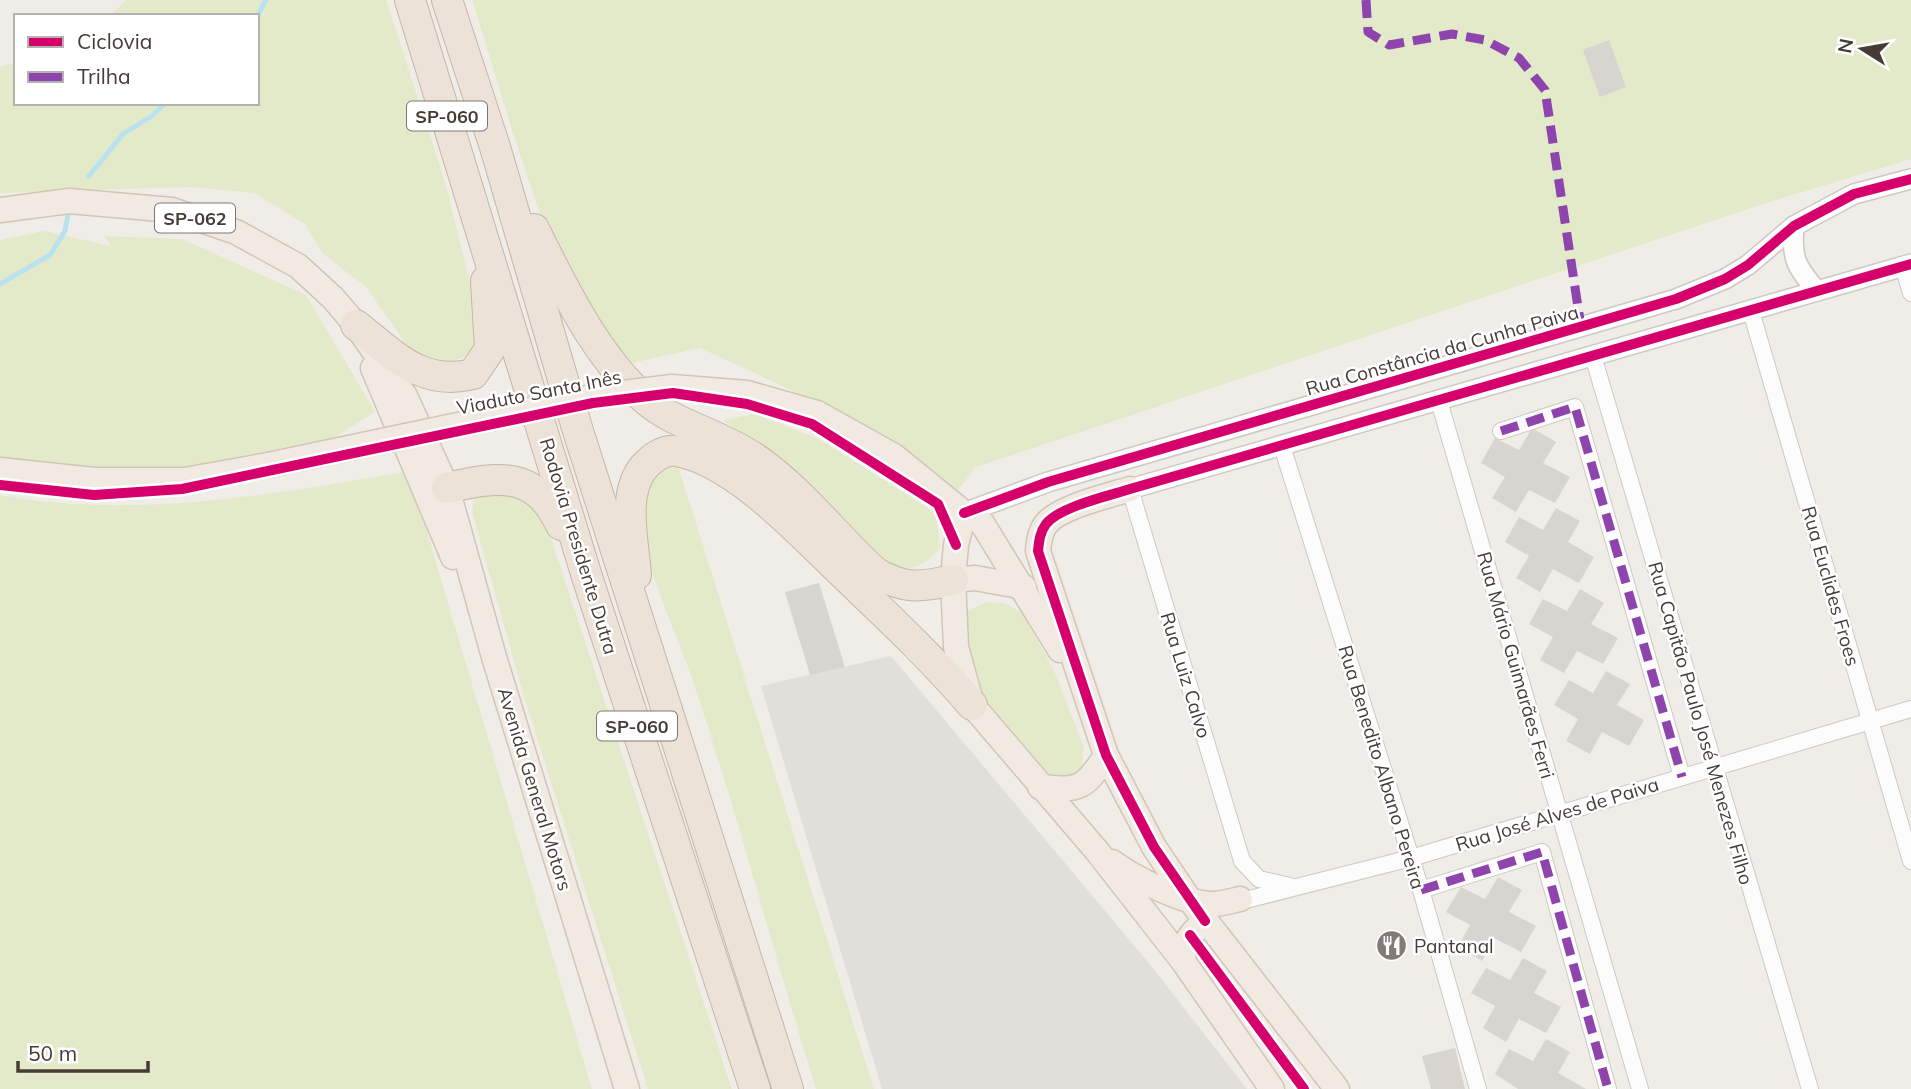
<svg xmlns="http://www.w3.org/2000/svg" width="1911" height="1089" font-family="Mulish,sans-serif">
  <rect width="100%" height="100%" fill="#f0ede9"/>
  <g fill="#e3eac9">
    <path d="M126,0H386L446,185L479,318V340L468,356L448,362L426,359L406,344L366,287L322,253L305,224L254,193L190,187L0,193V67L16,63V103H257V16H110Z"/>
    <path d="M472,0H1911V159L1763,204L976,467L958,490L819,403L700,348L632,363C617,351 601,336 591,320C533,223 507,107 472,0Z"/>
    <path d="M44,231L111,246L104,236L182,239L306,295L375,412L333,438L185,467H94L0,457V240Z"/>
    <path d="M755,414L819,439L936,513L940,548C927,565 910,573 889,564C857,551 818,497 791,473C770,454 746,438 723,420Z"/>
    <path d="M678,466L874,1089H816C773,953 738,814 692,679C676,630 639,557 639,507C639,485 656,468 678,466Z"/>
    <path d="M409,471L592,1089H0V495C137,520 274,494 409,471Z"/>
    <path d="M489,487L535,500L553,544L732,1089H648L525,700L472,512L474,498Z"/>
    <path d="M986,602L1004,603L1021,612L1053,668L1084,747L1082,768L1071,775L1055,778C1006,742 955,675 968,611Z"/>
  </g>
  <path fill="#e2deda" d="M891,656L1153,968L1247,1089H882L761,686Z"/>
  <g fill="none" stroke-linecap="round" stroke-linejoin="round">
    <g stroke="#b9e2ee" stroke-width="5">
      <path d="M257,16L266,0"/>
      <path d="M89,176L123,134L152,116L165,103"/>
      <path d="M0,284L50,255L65,231L68,215"/>
    </g>
  </g>
  <g fill="#d8d4d0">
    <path d="M1609,40L1626,87L1600,97L1583,50Z"/>
    <path d="M1532,428L1556,442L1543,463L1570,477L1555,503L1529,490L1516,512L1492,498L1505,477L1481,463L1495,438L1519,450Z"/>
    <path d="M1556,508L1580,521L1568,542L1594,557L1579,583L1553,569L1540,592L1516,578L1529,556L1505,542L1519,517L1543,530Z"/>
    <path d="M819,583L845,667L810,675L785,592Z"/>
    <path d="M1580,589L1604,603L1591,624L1618,638L1603,664L1577,651L1564,673L1540,660L1553,637L1529,624L1543,599L1567,611Z"/>
    <path d="M1606,671L1630,684L1617,705L1644,720L1629,746L1602,732L1590,754L1566,741L1578,719L1554,705L1569,680L1593,693Z"/>
    <path d="M1498,877L1522,890L1509,912L1536,926L1521,952L1494,938L1482,961L1458,947L1470,925L1446,912L1461,887L1485,899Z"/>
    <path d="M1523,958L1547,971L1534,993L1561,1007L1546,1033L1519,1019L1506,1042L1483,1028L1495,1006L1471,993L1486,968L1510,980Z"/>
    <path d="M1546,1039L1570,1052L1558,1073L1586,1089H1518L1495,1074L1509,1049L1533,1061Z"/>
    <path d="M1455,1048L1465,1089H1431L1422,1056Z"/>
  </g>
  <g fill="none" stroke-linecap="round" stroke-linejoin="round">
    <defs>
      <g id="minor">
        <path d="M1903,266L1911,293"/>
        <path d="M1751,311L1911,861"/>
        <path d="M1593,356L1810,1089"/>
        <path d="M1439,401L1640,1089"/>
        <path d="M1501,431L1575,407L1682,777"/>
        <path d="M1282,446L1421,890L1478,1089"/>
        <path d="M1130,489L1242,861L1259,879L1290,886"/>
        <path d="M1421,890L1542,852L1608,1089"/>
        <path d="M1234,903L1411,858L1911,709"/>
      </g>
      <g id="tertiary">
        <path d="M1794,226C1791,258 1796,267 1817,291"/>
        <path d="M1130,489L1911,264"/>
        <path d="M964,513L1048,482L1676,299L1725,279L1748,265L1794,226L1854,194L1911,179"/>
      </g>
      <g id="primary">
        <path d="M0,210L69,201L172,210L236,232L298,266L333,298L356,325L405,396L447,488L494,657L627,1089"/>
        <path d="M373,368L453,557"/>
        <path d="M817,413L894,456L964,513L982,523L1060,650"/>
        <path d="M0,470L94,480H185L268,465"/>
        <path d="M1130,489C1108,496 1059,507 1046,524C1040,532 1039,541 1038,551L1106,755L1154,847L1189,899L1337,1089"/>
        <path d="M964,513L956,545L953,580L956,647L972,705L1097,851L1183,961L1272,1089"/>
        <path d="M953,580L975,578L1024,587"/>
        <path d="M1040,787C1079,791 1085,789 1106,755"/>
        <path d="M1112,862C1134,878 1184,904 1213,904C1221,904 1231,901 1240,899"/>
        <path d="M1183,961C1184,941 1191,933 1205,921"/>
      </g>
      <g id="motorway">
        <path d="M410,0L588,580L755,1089"/>
        <path d="M447,0L495,147L578,431L788,1089"/>
        <path d="M534,229C563,288 607,380 666,414C695,430 727,439 756,459C801,490 836,537 876,573C906,590 920,587 953,580"/>
        <path d="M356,325C394,355 422,387 473,374L490,349L486,281"/>
        <path d="M447,488C499,476 535,470 561,525"/>
        <path d="M636,575C634,542 621,494 644,467C652,458 664,449 676,451C735,461 800,533 842,573C887,616 932,658 972,705"/>
      </g>
    </defs>
    <use href="#minor" stroke="#ccc9c5" stroke-width="18"/>
    <use href="#tertiary" stroke="#ccc9c5" stroke-width="22"/>
    <use href="#primary" stroke="#d2c5b6" stroke-width="27"/>
    <use href="#motorway" stroke="#c7b5a5" stroke-width="32"/>
    <use href="#minor" stroke="#fdfcfc" stroke-width="16"/>
    <use href="#tertiary" stroke="#fdfcfc" stroke-width="19"/>
    <use href="#primary" stroke="#f1eae3" stroke-width="24"/>
    <use href="#motorway" stroke="#ece2d8" stroke-width="30"/>
    <defs>
      <path id="primary-bridge" d="M268,465L591,397L672,387L747,393L817,413"/>
    </defs>
    <use href="#primary-bridge" stroke="#d2c5b6" stroke-width="27" stroke-linecap="butt"/>
    <use href="#primary-bridge" stroke="#f1eae3" stroke-width="24"/>
    <g stroke="#8e44ad" stroke-width="9" stroke-dasharray="18 9" stroke-linecap="butt">
      <path d="M1366,0L1368,32L1389,45L1452,34L1485,40L1519,58L1545,90L1581,327"/>
      <path d="M1501,431L1575,407L1682,777"/>
      <path d="M1421,890L1542,852L1608,1089"/>
    </g>
    <defs>
      <g id="cycleway">
        <path d="M0,485L94,495L182,489L593,403L673,393L747,404L812,424L938,504L956,545"/>
        <path d="M964,513L1048,482L1676,299L1725,279L1748,265L1794,226L1854,194L1911,179"/>
        <path d="M1205,921L1154,847L1106,755L1038,551C1039,541 1040,532 1046,524C1059,507 1108,496 1130,489L1911,264"/>
        <path d="M1190,935L1304,1089"/>
      </g>
    </defs>
    <use href="#cycleway" stroke="#fff" stroke-width="15"/>
    <use href="#cycleway" stroke="#d6006c" stroke-width="10"/>
  </g>
  <defs>
    <symbol id="restaurant-disc" viewBox="-11 -11 22 22"><circle r="9.5" fill="#827a74" stroke="#fff"/><path d="M-5-6h1v4h1v-4h1v4h1v-4h1v5L-1.5 .5V6h-2V.5L-5-1ZM5-6V6H3V1.5H1.5Q1.5-4 5-6Z" fill="#fff"/></symbol>
  </defs>
  <g fill-rule="evenodd">
    <use href="#restaurant-disc" x="1374" y="928" width="35" height="35"/>
  </g>
  <g text-anchor="middle" dominant-baseline="central" stroke-width="5" stroke-linejoin="round" paint-order="stroke">
    <g fill="#fff" stroke="#7e7672" stroke-width="2">
      <rect x="407" y="101.5" width="80" height="29" rx="5"/>
      <rect x="155" y="203.5" width="80" height="29" rx="5"/>
      <rect x="597" y="711.5" width="80" height="29" rx="5"/>
    </g>
    <g font-size="18" font-weight="bold" fill="#463c35">
      <text x="447" y="116">SP-060</text>
      <text x="195" y="218">SP-062</text>
      <text x="637" y="726">SP-060</text>
    </g>
    <g font-size="19" fill="#463c35" stroke="#fff">
      <text transform="translate(1442 350) rotate(-16)">Rua Constância da Cunha Paiva</text>
      <text transform="translate(539 392) rotate(-11)">Viaduto Santa Inês</text>
      <text transform="translate(579 546) rotate(73)">Rodovia Presidente Dutra</text>
      <text transform="translate(1831 586) rotate(74)">Rua Euclides Froes</text>
      <text transform="translate(1516 665) rotate(74)">Rua Mário Guimarães Ferri</text>
      <text transform="translate(1186 675) rotate(73)">Rua Luiz Calvo</text>
      <text transform="translate(1701 723) rotate(74)">Rua Capitão Paulo José Menezes Filho</text>
      <text transform="translate(1382 767) rotate(73)">Rua Benedito Albano Pereira</text>
      <text transform="translate(535 789) rotate(73)">Avenida General Motors</text>
      <text transform="translate(1557 814) rotate(-17)">Rua José Alves de Paiva</text>
    </g>
    <g font-size="19" fill="#463c35" stroke="#fff" text-anchor="start">
      <text x="1414" y="946">Pantanal</text>
    </g>
  </g>
  <rect x="14" y="14" width="245" height="91" fill="#ffffff" stroke="#b5b1ae" stroke-width="2"/>
  <rect x="28" y="37" width="35" height="10" fill="#d6006c" stroke="#b5b1ae" stroke-width="2"/>
  <text x="77" y="49" font-size="21" fill="#463c35">Ciclovia</text>
  <rect x="28" y="72" width="35" height="10" fill="#8e44ad" stroke="#b5b1ae" stroke-width="2"/>
  <text x="77" y="84" font-size="21" fill="#463c35">Trilha</text>
  <g transform="translate(1862 49) rotate(281)" stroke="#ffffff" stroke-width="5" paint-order="stroke">
  <path d="M0-5L12 26L0 18L-12 26Z" fill="#463c35"/>
  <text y="-10" font-size="19" font-weight="bold" text-anchor="middle" fill="#463c35">N</text>
  </g>
  <path d="M18 1061v10h130v-10" fill="none" stroke="#463c35" stroke-width="3.5"/>
  <text x="28" y="1061" font-size="21" fill="#463c35" stroke="#ffffff" stroke-width="5" paint-order="stroke">50 m</text>
</svg>
